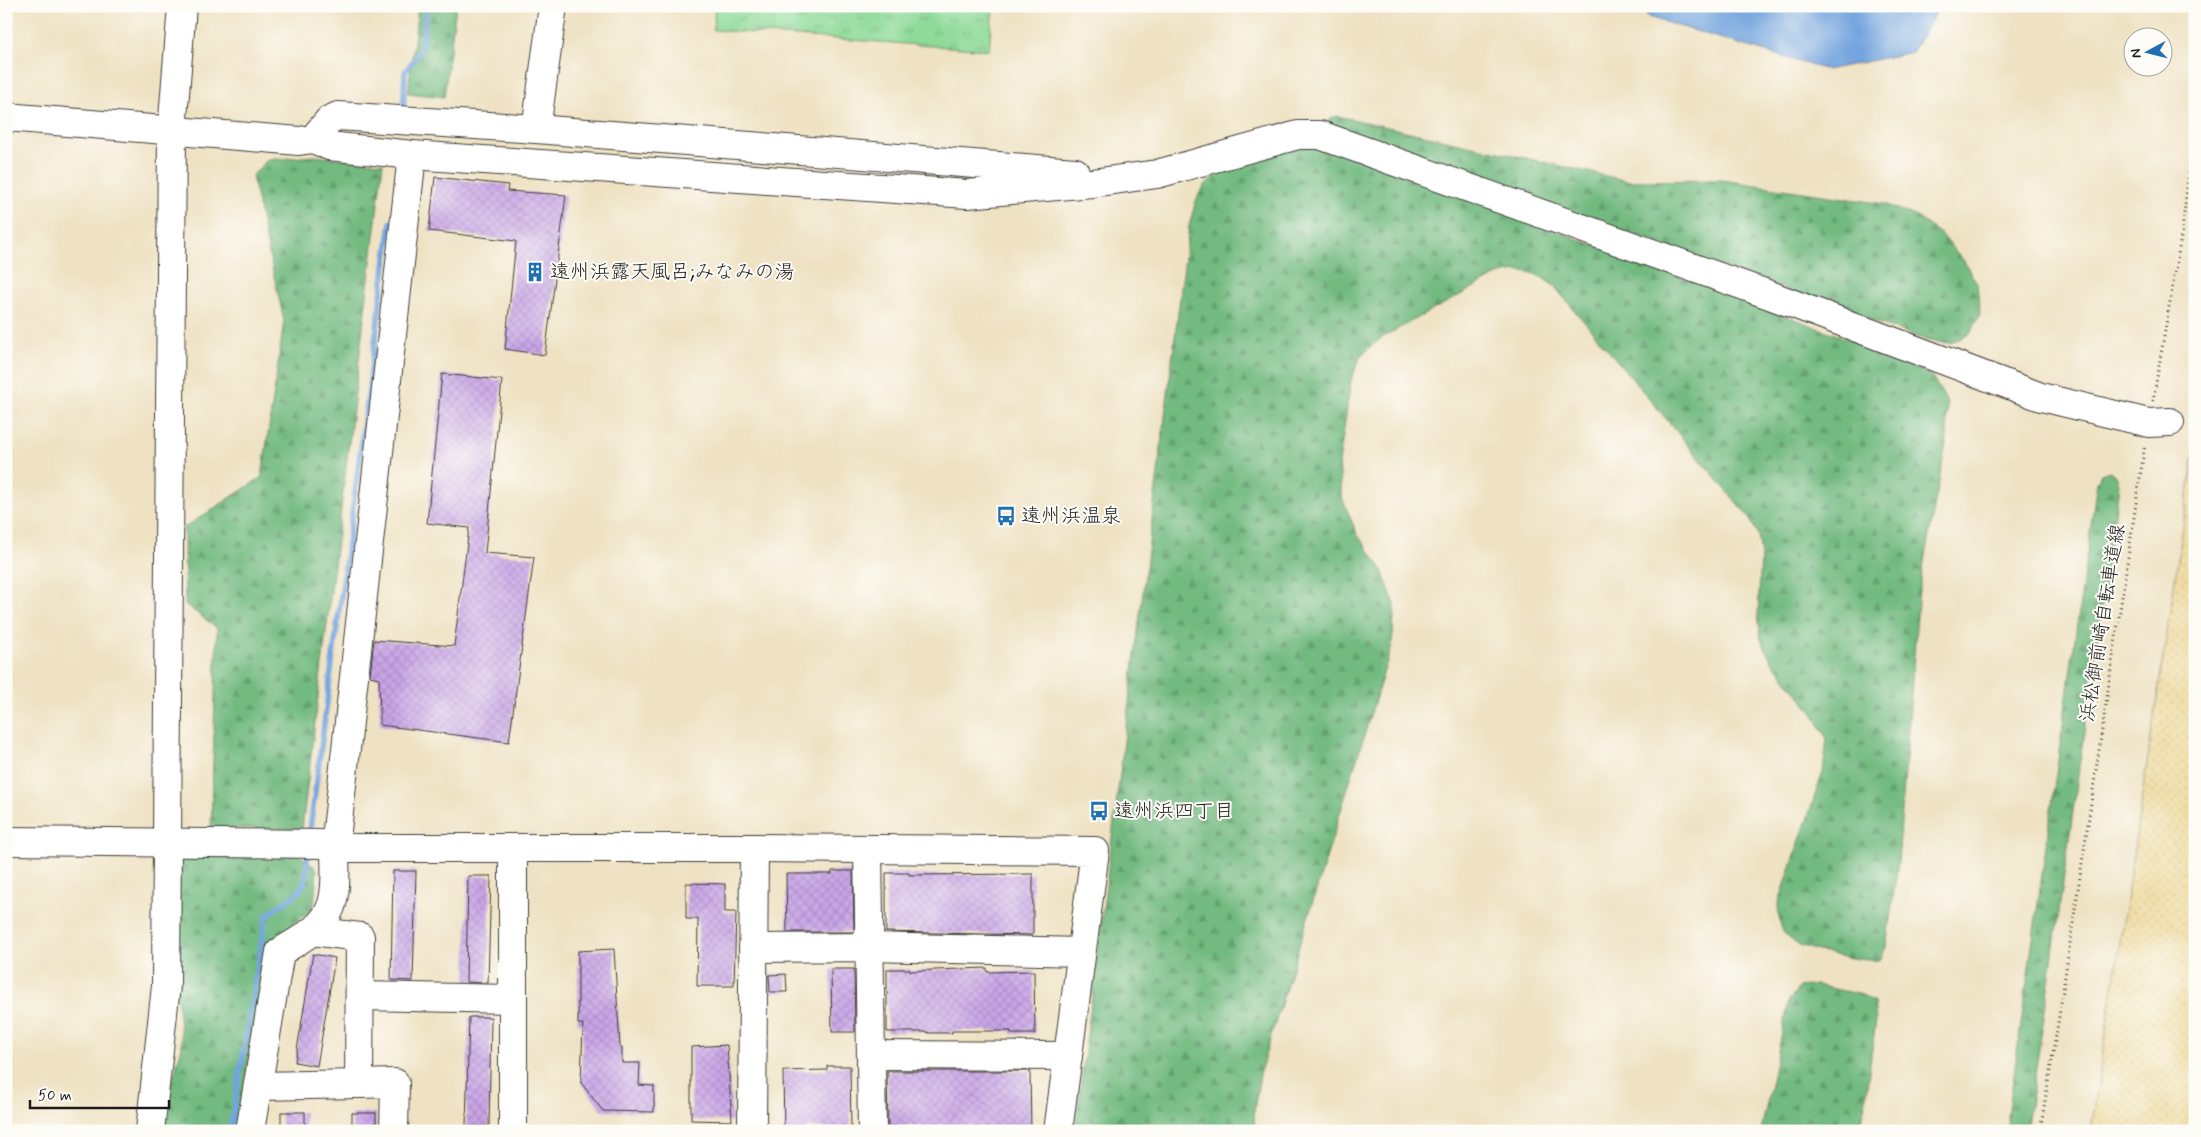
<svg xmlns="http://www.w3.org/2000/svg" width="2201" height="1137" font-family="Mynerve,'Klee One',sans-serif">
  <defs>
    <pattern id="grass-tufts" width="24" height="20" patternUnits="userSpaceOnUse" patternTransform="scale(1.25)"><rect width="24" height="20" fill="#8eda98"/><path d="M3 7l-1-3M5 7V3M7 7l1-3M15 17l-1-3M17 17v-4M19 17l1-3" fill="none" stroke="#7aba82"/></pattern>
    <pattern id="forest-firs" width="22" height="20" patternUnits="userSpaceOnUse" patternTransform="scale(1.25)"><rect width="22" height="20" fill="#72ba80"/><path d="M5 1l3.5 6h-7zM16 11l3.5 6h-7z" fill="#629f6e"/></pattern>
    <pattern id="sand-dots" width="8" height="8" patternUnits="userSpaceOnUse" patternTransform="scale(1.25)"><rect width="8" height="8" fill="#eeda9e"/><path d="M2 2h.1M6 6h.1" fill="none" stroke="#ccba88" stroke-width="1.8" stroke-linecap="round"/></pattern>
    <pattern id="building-cross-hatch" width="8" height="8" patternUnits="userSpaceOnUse" patternTransform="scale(1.25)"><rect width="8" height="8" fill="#c9a5e7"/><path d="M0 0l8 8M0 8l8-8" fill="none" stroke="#ac8dc6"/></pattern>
  </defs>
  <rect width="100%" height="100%" fill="#fdfcf7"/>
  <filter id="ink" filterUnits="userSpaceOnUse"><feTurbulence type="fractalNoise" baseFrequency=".02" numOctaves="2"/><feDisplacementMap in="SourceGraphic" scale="10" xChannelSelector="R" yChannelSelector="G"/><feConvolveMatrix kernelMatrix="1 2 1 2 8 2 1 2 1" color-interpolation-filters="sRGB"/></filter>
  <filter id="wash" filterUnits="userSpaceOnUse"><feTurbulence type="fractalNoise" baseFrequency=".0096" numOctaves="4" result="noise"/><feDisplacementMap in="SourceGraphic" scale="20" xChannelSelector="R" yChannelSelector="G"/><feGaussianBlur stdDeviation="1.12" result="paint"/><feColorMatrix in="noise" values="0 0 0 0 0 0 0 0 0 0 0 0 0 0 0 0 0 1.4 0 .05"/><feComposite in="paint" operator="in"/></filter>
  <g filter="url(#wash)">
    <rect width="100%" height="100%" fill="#efe2c3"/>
    <path fill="url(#grass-tufts)" stroke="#557b5a" d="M715,6H993L989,50L713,30Z"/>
    <g fill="url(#forest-firs)" stroke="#476b4e">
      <path d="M418,6H456L444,97L408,93Z"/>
      <path d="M1338,116L1628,181L1722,180L1884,204L1915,216L1942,235L1964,261L1977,284L1980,314L1970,334L1950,343L1929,341L1328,125L1330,118Z"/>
      <path d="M1289,147H1317L1345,153L1908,361L1933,378L1947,402V439L1919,589L1898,862L1886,947L1880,960C1861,962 1800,950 1788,938C1779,929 1779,916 1778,905L1823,772L1827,739L1813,713L1771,660L1761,639L1758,614L1761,556L1758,534L1748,516L1554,286C1532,269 1522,268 1495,276L1381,338L1361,355L1351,380L1339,463L1342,498L1357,534L1381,568L1395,605L1392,645L1261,1069L1254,1110L1255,1131H1075L1189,226C1192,217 1194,205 1198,196C1216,162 1255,156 1289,147Z"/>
      <path d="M314,156L383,163L302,829L211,828L217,628L185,604L184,528L262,477L284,321L252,176L267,160Z"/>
      <path d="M2110,471L2117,476L2119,485L2044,1017L2026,1131H2006L2097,482L2101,474Z"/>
      <path d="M295,852L317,869L314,907L268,945L237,1131H162L166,1103L182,1047L176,985V857Z"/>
      <path d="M1816,985L1862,995L1874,1002L1876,1020L1861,1131H1761L1789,1001L1799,987Z"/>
    </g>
    <path fill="url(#sand-dots)" stroke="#857b5d" d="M2195,448V1131H2091Z"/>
    <path fill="#73a4de" stroke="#48607d" d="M1642,6H1935V14L1912,52L1827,70L1648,17Z"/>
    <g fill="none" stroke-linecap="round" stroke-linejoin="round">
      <g stroke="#73a4de" stroke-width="5.5">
        <path d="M403,113L405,72L421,50L427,6"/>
        <path d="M309,837L391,222"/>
        <path d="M230,1131L266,917C276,904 298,899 304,883C307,874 307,861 308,851"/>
      </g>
    </g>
    <g id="blocks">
      <g fill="url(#building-cross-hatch)">
        <path d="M435,177L508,185L507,191L566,195L545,355L505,349L516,241L429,231Z"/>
        <path d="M442,374L502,380L485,553L534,557L509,742L380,725L379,678L370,676L374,640L454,646L469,528L427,523Z"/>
        <path d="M393,871H416L413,981L391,980Z"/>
        <path d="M832,871H853L854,932H787L786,874H832Z"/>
        <path d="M886,873H909V875L1033,874V935L886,932Z"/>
        <path d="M468,876H491L488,983L466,982Z"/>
        <path d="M686,883L725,884V912H736L734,986H697L698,919H686Z"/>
        <path d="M614,949L620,1047H622V1063H640L639,1085L654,1086V1112L603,1111L581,1083L583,1024H578V951Z"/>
        <path d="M313,954L335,958L317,1066L295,1062Z"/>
        <path d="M987,968V972L1034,971L1035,1034H1011V1031H952V1033H928V1032H887V969H910V971Z"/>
        <path d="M831,969H854L855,1032H832Z"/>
        <path d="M786,974L787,992H770L769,975Z"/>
        <path d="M469,1017H491L489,1126H466Z"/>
        <path d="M727,1045L732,1121L691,1120V1047Z"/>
        <path d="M827,1066H850L851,1128H807V1131H784L783,1071L827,1070Z"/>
        <path d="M887,1071H1030L1031,1131H926V1127H888Z"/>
        <rect x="281" y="1112" width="24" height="19"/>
        <rect x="352" y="1113" width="24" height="18"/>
      </g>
    </g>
  </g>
  <g filter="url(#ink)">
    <use href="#blocks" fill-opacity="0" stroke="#3c3a35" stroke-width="1"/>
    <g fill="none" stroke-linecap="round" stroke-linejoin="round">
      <defs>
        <g id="minor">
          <path d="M6,117L299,141L313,139L329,146L412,155L967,194L1092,183L1157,174L1298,135H1320L1767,294L2041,397L2149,423L2170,422"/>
          <path d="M536,129L553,6"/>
          <path d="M313,139L329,120L338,116L536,129L1075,172"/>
          <path d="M6,841L325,844L335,848H754L1095,851L1058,1131"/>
          <path d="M513,849V1131"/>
          <path d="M868,849L872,1131"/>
          <path d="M312,931L360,937L359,1084L395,1083L394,1131"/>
          <path d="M753,948L870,947L1081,952"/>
          <path d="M360,996L512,999"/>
          <path d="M871,1055L1068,1056"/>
          <path d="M258,1086L359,1084"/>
          <path d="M150,1131L166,986L172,131L182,6"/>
          <path d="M250,1131L280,952C296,942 318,931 328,913C338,896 335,867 335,848L412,155"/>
          <path d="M752,1131L754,848"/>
        </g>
      </defs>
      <use href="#minor" stroke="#3c3a35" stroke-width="30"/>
      <g stroke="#3c3a35" stroke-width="3" stroke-dasharray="1 4" stroke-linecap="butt">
        <path d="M2153,401L2182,231L2195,119"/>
        <path d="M2040,1131L2058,1023L2145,444"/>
      </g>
      <use href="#minor" stroke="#fff" stroke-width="28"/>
    </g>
  </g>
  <defs>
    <symbol id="building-bare" viewBox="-9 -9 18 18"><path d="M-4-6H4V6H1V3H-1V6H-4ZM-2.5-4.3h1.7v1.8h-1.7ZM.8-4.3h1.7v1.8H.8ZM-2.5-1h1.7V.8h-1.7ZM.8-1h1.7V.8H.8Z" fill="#1f6fb2" stroke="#fdfcf7" stroke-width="2.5" paint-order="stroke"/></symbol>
    <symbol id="bus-bare" viewBox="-9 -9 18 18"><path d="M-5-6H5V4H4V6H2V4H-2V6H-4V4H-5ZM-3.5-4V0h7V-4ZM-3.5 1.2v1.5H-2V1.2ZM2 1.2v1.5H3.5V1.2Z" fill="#1f6fb2" stroke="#fdfcf7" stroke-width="2.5" paint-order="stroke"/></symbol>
  </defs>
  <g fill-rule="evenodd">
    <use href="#building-bare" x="521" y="258" width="28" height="28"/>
    <use href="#bus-bare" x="992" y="502" width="28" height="28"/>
    <use href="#bus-bare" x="1085" y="797" width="28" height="28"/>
  </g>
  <g text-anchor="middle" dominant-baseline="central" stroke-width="4" stroke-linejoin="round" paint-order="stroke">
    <g font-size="20" fill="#1c1c1c" stroke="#fdfcf7" text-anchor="start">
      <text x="550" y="272">遠州浜露天風呂;みなみの湯</text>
      <text x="1021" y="516">遠州浜温泉</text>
      <text x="1114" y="811">遠州浜四丁目</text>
    </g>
    <g font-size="20" fill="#1c1c1c" stroke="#fdfcf7">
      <text transform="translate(2103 623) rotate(-81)">浜松御前崎自転車道線</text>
    </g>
  </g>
  <rect width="2201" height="1137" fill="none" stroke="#fdfcf7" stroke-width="25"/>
  <g transform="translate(2148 52) rotate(263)"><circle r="24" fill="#fdfcf7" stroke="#a3a29f"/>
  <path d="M0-4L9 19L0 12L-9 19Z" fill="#1f6fb2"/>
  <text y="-8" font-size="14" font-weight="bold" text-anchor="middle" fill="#1c1c1c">N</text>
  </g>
  <path d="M30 1100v8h139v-8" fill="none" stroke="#1c1c1c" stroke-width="2.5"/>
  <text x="38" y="1100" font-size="15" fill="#1c1c1c" stroke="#fdfcf7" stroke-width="4" paint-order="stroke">50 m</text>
</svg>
